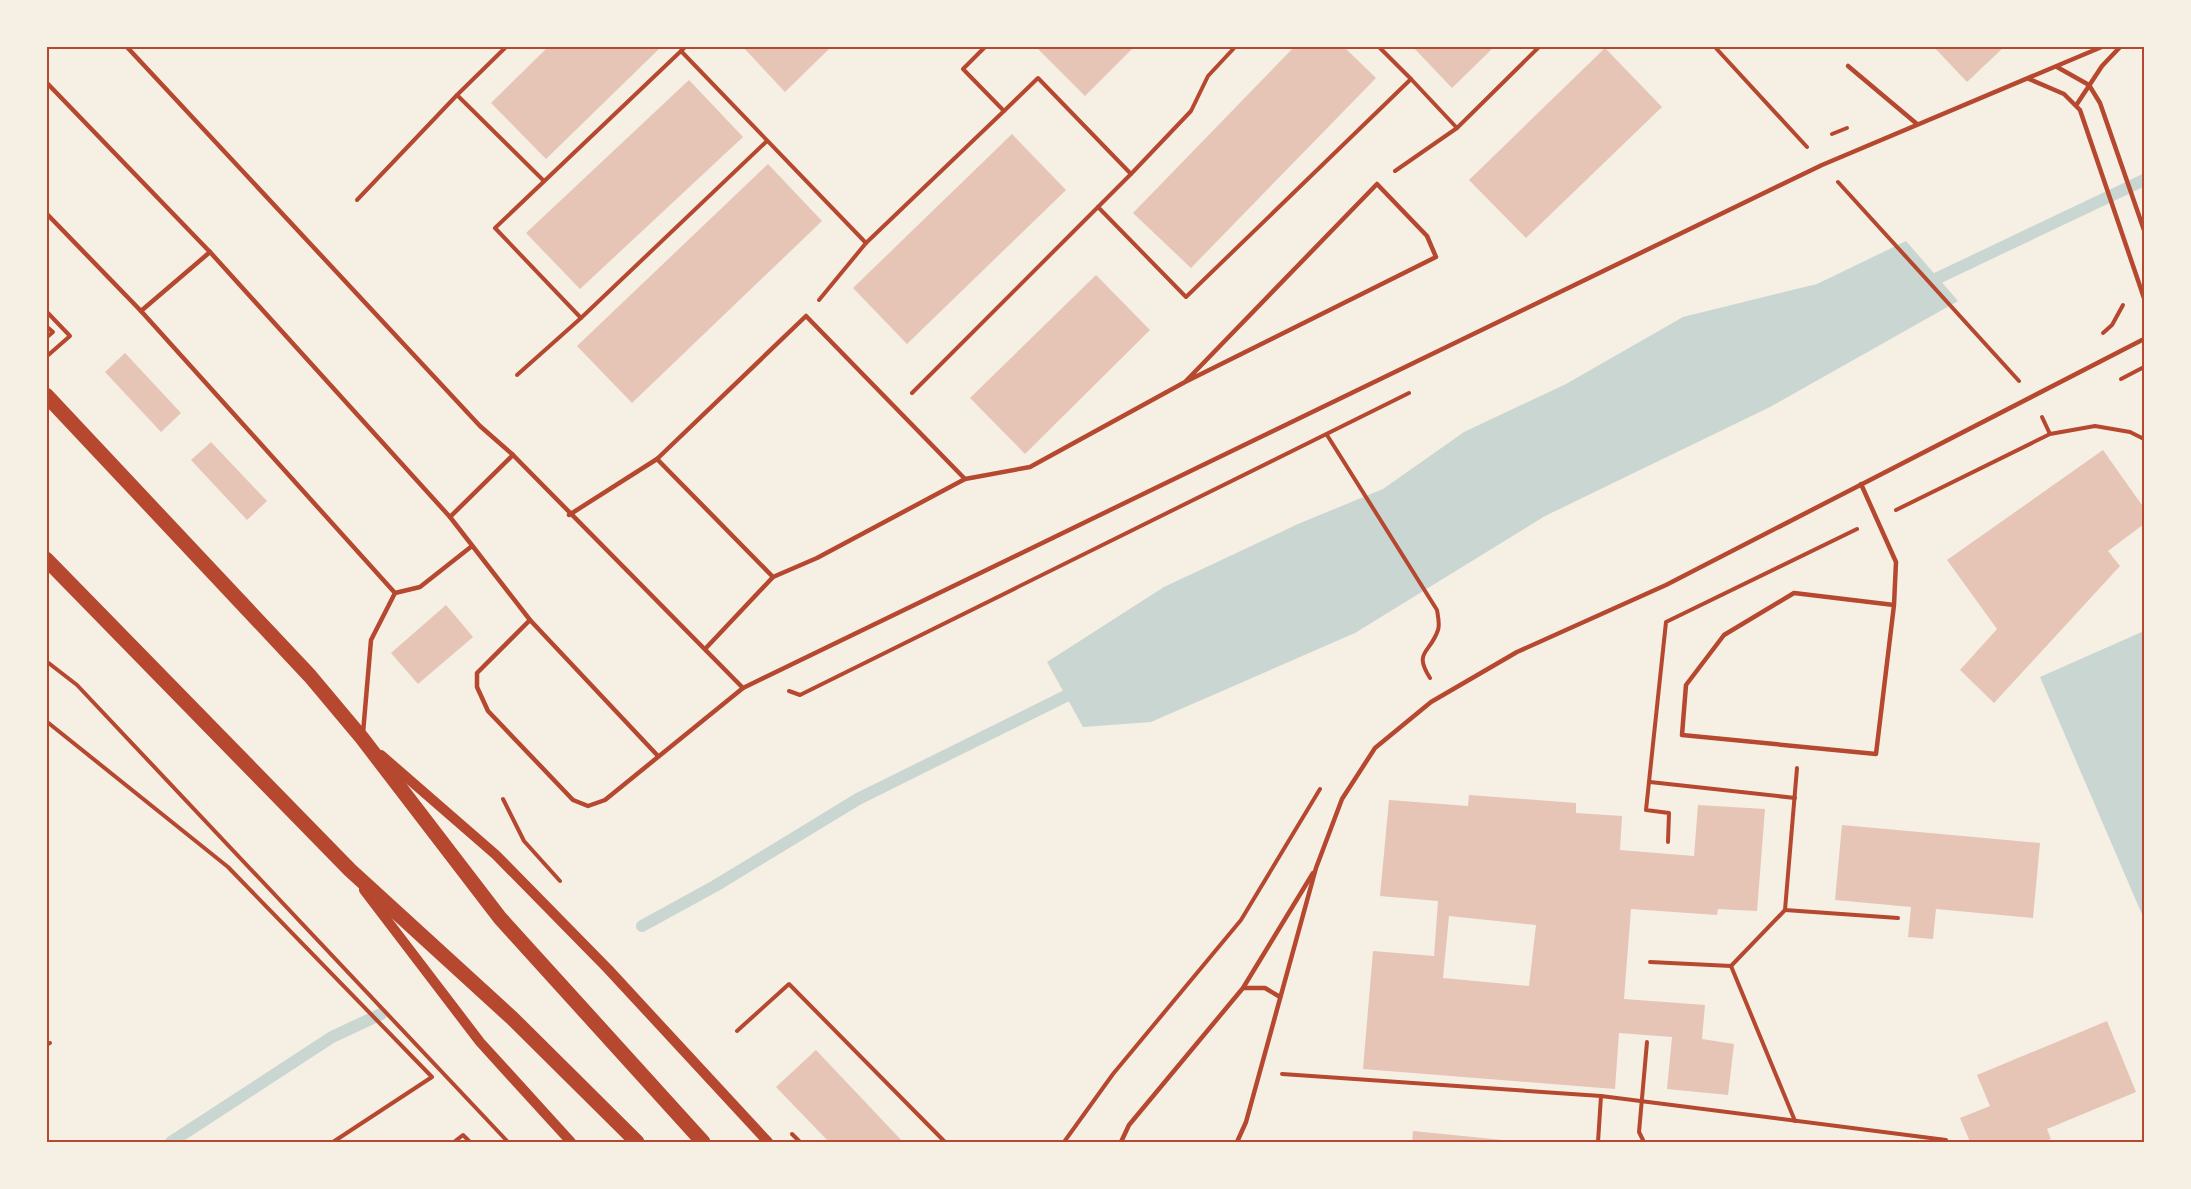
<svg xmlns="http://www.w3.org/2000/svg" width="2191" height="1189" font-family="'Titillium Web',sans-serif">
  <rect width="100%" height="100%" fill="#f6efe4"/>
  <g fill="#c9d6d2">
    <path d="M1906,241L1958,301L1770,407L1545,516L1355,633L1151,722L1083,727L1047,662L1164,587L1298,524L1383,489L1464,432L1566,384L1683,317L1817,284Z"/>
    <path d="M2144,631V919L2040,677Z"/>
  </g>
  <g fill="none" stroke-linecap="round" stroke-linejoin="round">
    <g stroke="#c9d6d2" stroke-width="12">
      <path d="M1923,285L2144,180"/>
      <path d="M642,926L715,886L858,799L1080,689"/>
      <path d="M171,1142L332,1037L381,1014"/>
    </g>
  </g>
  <g fill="#e6c5b7" fill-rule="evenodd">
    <path d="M549,46H662L546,159L491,103Z"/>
    <path d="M742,46H832L785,92Z"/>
    <path d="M1035,46H1135L1085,96Z"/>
    <path d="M1295,46H1343L1376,78L1191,268L1133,213Z"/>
    <path d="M1412,46H1495L1452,88Z"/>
    <path d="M1933,46H2005L1967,82Z"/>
    <path d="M1605,48L1662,107L1526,238L1469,180Z"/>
    <path d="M689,80L743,137L580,289L526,233Z"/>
    <path d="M1012,134L1066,190L907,344L853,288Z"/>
    <path d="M768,164L822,221L632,403L577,346Z"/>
    <path d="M1096,275L1150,330L1025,454L970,398Z"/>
    <path d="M125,353L181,413L161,432L105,372Z"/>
    <path d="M211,442L267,501L247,520L191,460Z"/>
    <path d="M2103,450L2144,508V524L2108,551L2120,566L1994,703L1960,670L1997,629L1947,560Z"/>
    <path d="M446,605L473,637L418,684L391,653Z"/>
    <path d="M1469,795L1576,803V813L1622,816L1620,850L1694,856L1698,805L1765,809L1757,911L1718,909L1717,915L1631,909L1624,999L1705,1005L1702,1039L1734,1044L1728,1095L1667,1089L1672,1037L1619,1033L1615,1089L1363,1069L1373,951L1434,956L1438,901L1380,896L1389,800L1468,806ZM1449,916L1536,925L1529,986L1443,978Z"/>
    <path d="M1842,825L2040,843L2033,918L1936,909L1933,939L1908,937L1911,907L1835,900Z"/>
    <path d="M2107,1021L2136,1092L2047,1129L2051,1139L2043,1142H1970L1960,1118L1990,1106L1977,1075Z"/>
    <path d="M816,1050L903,1142H829L776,1087Z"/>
    <path d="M1413,1131L1513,1141V1142H1412Z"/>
  </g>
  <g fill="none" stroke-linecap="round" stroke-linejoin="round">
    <g stroke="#b5482f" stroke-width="4">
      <path d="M507,46L457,95L544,181"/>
      <path d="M686,46L681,51L866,243L1004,111L963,69L986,46"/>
      <path d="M1714,46L1807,147"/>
      <path d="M681,51L495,228L581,318L767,141"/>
      <path d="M1411,79L1457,128"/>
      <path d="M1004,111L1038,78L1131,174L1191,111L1208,76L1236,46"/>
      <path d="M1832,134L1847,128"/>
      <path d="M1395,171L1457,128L1540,46"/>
      <path d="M1131,174L1098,207L1186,297L1411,79L1378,46"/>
      <path d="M1838,182L2019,381"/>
      <path d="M357,200L457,95"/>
      <path d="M819,300L866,243"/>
      <path d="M46,311L70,336L46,357"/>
      <path d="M46,326L53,332L46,338"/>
      <path d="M2103,333L2112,325L2123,305"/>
      <path d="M517,375L581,318"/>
      <path d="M2121,379L2144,367"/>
      <path d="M912,393L1098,207"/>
      <path d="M2042,417L2050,434"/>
      <path d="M1327,435L1437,610C1438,616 1440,624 1438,630C1430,654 1413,651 1430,678"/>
      <path d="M1896,510L2050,434L2095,426L2130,432L2144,439"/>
      <path d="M46,661L77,685L508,1142"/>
      <path d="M789,691L800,695L1409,393"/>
      <path d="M46,721L228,867L432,1077L333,1142"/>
      <path d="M1797,768L1785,910L1898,918"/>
      <path d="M1650,782L1795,798"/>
      <path d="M503,799L524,841L560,881"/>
      <path d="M1668,842L1669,813L1646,810L1666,622L1857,529"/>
      <path d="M1650,962L1731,966L1785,910"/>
      <path d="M1731,966L1795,1121"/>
      <path d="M737,1031L789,984L945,1142"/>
      <path d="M46,1045L50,1043"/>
      <path d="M1282,1074L1601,1096L1598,1142"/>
      <path d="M1601,1096L1946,1140L1945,1142"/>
      <path d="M792,1134L800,1142"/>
      <path d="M454,1142L463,1135L470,1142"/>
      <path d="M1064,1142L1113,1074L1241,920L1320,789"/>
      <path d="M1644,1142L1639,1132L1647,1042"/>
    </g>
    <g stroke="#b5482f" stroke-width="4.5">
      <path d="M126,46L480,426L513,455L743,688"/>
      <path d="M1848,66L1917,124"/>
      <path d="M2057,67L2089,85L2100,103L2144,230"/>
      <path d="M2029,79L2064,94L2080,110L2144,298"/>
      <path d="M46,82L210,252L450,517L530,620L658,756"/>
      <path d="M2077,104L2102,66L2121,46"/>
      <path d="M46,213L141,311L395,593L420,587L472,546"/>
      <path d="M141,311L210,252"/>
      <path d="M657,459L773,577"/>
      <path d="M1861,484L1896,562L1894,605L1876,754L1682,735L1686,685L1724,635L1794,593L1894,605"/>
      <path d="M569,515L657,459L806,316L965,479"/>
      <path d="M450,517L513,455"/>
      <path d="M530,620L477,673V687L488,711L573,800L588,806L605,800L743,688L1822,165L2104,46"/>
      <path d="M706,648L773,577L817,558L965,479L1030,467L1185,382L1436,257L1427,236L1377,184L1185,382"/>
      <path d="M363,733L371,640L395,593"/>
      <path d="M1244,988H1265L1280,997"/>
      <path d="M1121,1142L1129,1125L1243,988L1313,873"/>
      <path d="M1237,1142L1246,1122L1316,868L1342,799L1375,748L1431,702L1517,652L1666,585L2144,339"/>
    </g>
    <g stroke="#b5482f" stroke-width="10">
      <path d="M381,755L496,855L608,969L768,1142"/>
      <path d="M364,890L480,1042L571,1142"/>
    </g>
    <g stroke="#b5482f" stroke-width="15">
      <path d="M46,395L310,676L362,738L500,918L703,1142"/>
      <path d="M46,559L350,870L512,1018L637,1142"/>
    </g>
  </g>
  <rect width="2191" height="1189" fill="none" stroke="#f6efe4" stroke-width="96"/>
  <rect x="48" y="48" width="2095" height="1093" fill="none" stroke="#b5482f" stroke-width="2"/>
</svg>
